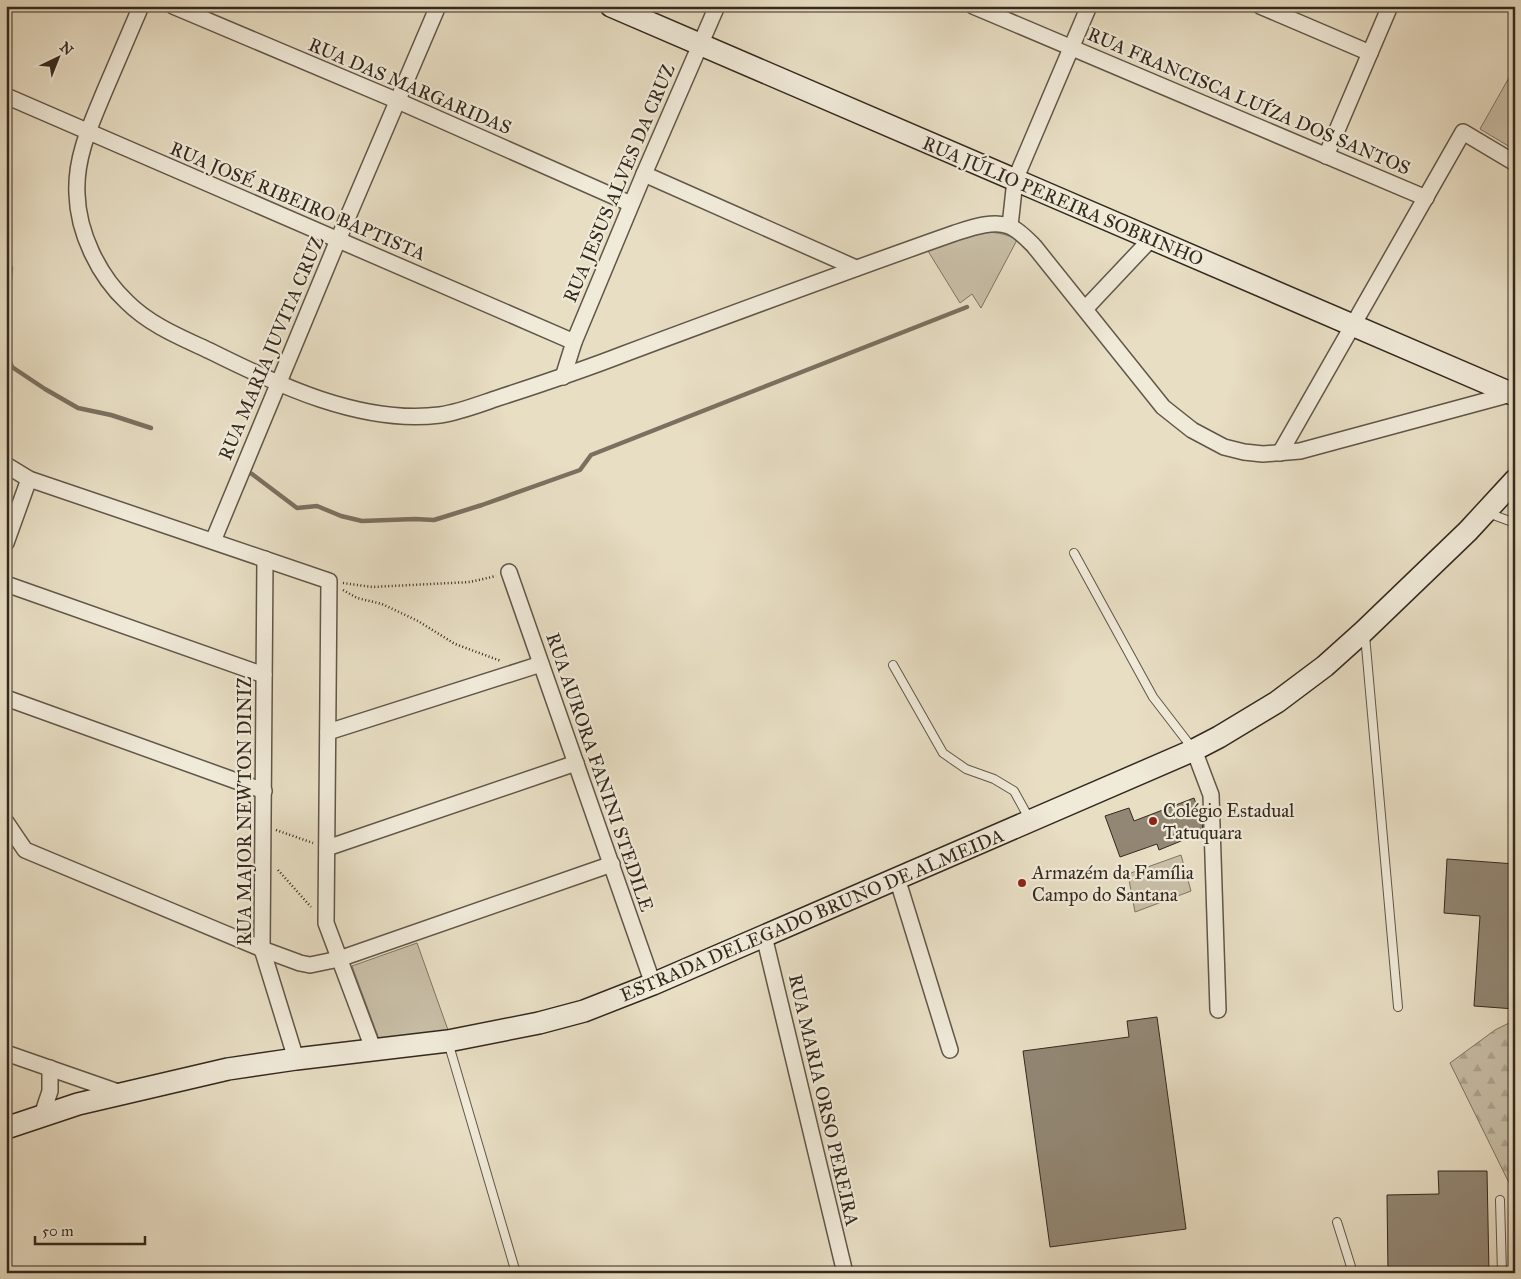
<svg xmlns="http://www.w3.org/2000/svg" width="1521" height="1279" font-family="'IM FELL Great Primer',serif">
  <defs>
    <pattern id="forest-firs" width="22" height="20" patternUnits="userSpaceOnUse" patternTransform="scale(1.25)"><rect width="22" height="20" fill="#c9bfa8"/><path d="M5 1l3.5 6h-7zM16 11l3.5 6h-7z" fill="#ada490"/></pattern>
  </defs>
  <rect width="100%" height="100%" fill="#e8dec4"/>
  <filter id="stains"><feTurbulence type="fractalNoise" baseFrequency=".004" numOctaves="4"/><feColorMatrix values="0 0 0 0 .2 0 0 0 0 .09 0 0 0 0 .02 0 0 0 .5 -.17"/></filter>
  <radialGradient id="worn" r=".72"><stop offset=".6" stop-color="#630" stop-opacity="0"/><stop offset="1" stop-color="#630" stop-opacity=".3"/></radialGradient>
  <g fill="#c9bfa8" stroke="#7e7463">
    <path d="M1515,67V150L1480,129Z"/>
    <path d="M988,232C999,233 1007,234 1017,240L981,308L972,294L960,303L928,251L966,237Z"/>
    <path d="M1181,855L1191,891L1135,912L1128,874Z"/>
    <path d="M417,943L448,1030L379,1039L352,966Z"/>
  </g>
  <path fill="url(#forest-firs)" stroke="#7e7463" d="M1515,1020V1273H1512L1514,1193L1450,1063L1495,1030Z"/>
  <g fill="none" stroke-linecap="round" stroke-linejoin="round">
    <g stroke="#7b7060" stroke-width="4.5">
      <path d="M6,259L11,268L6,318"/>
      <path d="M6,351L12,367L45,389L78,408L111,415L151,428"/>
      <path d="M252,474L297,508L317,506L341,516L362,521L415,519L434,520L482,505L580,470L591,455L967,307"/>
    </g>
  </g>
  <g fill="#928774" stroke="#34291e">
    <path d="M1194,798L1202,820L1203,832L1159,850L1157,844L1120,857L1105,816L1129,808L1134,821Z"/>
    <path d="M1447,859L1515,864V1009L1474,1006L1480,916L1444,913Z"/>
    <path d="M1157,1017L1186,1229L1050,1247L1023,1051L1129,1037L1127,1021Z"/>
    <path d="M1438,1171H1487L1489,1273H1388L1387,1195L1439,1194Z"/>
  </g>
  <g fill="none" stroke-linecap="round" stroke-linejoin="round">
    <defs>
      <g id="service">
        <path d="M1488,513L1515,523"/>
        <path d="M1074,553L1153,697L1193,749"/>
        <path d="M1365,635L1398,1007"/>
        <path d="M893,665L943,753L966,769L994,779L1014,791L1030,820"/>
        <path d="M448,1042L516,1273"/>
        <path d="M1500,1200L1502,1273"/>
        <path d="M1337,1222L1353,1273"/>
      </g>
      <g id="minor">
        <path d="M141,6C129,34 117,62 105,90C91,124 75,157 77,194C78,233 99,276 127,302C150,325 180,337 210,351C278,385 362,425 440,415C460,412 480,404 498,398C541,384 583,370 624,354C734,313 844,272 955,233C971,228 993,220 1009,226C1019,230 1027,239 1034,246L1163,407L1192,430L1224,447L1244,452L1263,454L1300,451L1511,394"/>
        <path d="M173,6L398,101L631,204"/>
        <path d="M973,6L1426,198"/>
        <path d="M1260,6L1370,53"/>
        <path d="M6,96L574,342"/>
        <path d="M1326,156L1390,6"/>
        <path d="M644,174L856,268"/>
        <path d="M1010,226L1015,180L1089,6"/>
        <path d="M1085,309L1151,239"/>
        <path d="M563,377L574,342L644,174L717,6"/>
        <path d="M1280,453L1463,132L1515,163"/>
        <path d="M6,465L29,479L329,581L326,923L374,1051"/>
        <path d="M213,541L338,240L438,6"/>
        <path d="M6,543L29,479"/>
        <path d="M265,559L262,949L296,1059"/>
        <path d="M509,572L653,984"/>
        <path d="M6,584L264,675"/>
        <path d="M6,698L264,791"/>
        <path d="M328,732L541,664"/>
        <path d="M1194,750L1211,795L1218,1010"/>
        <path d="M6,822L25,850L262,949L300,963L310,965L339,959L612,864"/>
        <path d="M327,848L576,763"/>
        <path d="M897,878L950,1050"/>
        <path d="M764,936L845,1273"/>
        <path d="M6,1053L121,1093"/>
        <path d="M42,1115L50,1091V1068"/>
      </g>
      <g id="secondary">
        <path d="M611,6L1515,395"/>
        <path d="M6,1128L78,1104L228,1069L296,1059L448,1041L539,1023L584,1011L653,984L1194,750L1219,737L1277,702L1325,666L1364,631L1468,531L1515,480"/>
      </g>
    </defs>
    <use href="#service" stroke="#615648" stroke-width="10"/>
    <use href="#minor" stroke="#615648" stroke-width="18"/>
    <use href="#secondary" stroke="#34291e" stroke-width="24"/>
    <g stroke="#34291e" stroke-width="2.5" stroke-dasharray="1 2.5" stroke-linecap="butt">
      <path d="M343,583L372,587L470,582L496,576"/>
      <path d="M343,590L357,598L382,604L418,621L455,644L501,661"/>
      <path d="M276,830L313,843"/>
      <path d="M278,870L311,907"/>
    </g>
    <use href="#service" stroke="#f0ead9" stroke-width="8"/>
    <use href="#minor" stroke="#f0ead9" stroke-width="15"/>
    <use href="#secondary" stroke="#f0ead9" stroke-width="21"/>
  </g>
  <g fill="#8f2418" stroke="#f0ead9" stroke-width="2">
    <circle cx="1153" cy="821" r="5"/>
    <circle cx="1022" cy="883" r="5"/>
  </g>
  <g text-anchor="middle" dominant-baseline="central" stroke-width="4.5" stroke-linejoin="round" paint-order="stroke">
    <g font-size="19" fill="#34291e" stroke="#f0ead9">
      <text transform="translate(410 86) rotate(23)">RUA DAS MARGARIDAS</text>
      <text transform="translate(1249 101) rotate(23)">RUA FRANCISCA LUÍZA DOS SANTOS</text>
      <text transform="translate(619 183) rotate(-67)">RUA JESUS ALVES DA CRUZ</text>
      <text transform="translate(298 201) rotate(23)">RUA JOSÉ RIBEIRO BAPTISTA</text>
      <text transform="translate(1063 201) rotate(23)">RUA JÚLIO PEREIRA SOBRINHO</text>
      <text transform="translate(271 348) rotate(-67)">RUA MARIA JUVITA CRUZ</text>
      <text transform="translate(600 772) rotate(71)">RUA AURORA FANINI STEDILE</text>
      <text transform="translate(244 811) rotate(-90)">RUA MAJOR NEWTON DINIZ</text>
      <text transform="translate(812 915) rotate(-23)">ESTRADA DELEGADO BRUNO DE ALMEIDA</text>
      <text transform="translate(824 1100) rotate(77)">RUA MARIA ORSO PEREIRA</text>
    </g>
    <g font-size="19" fill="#34291e" stroke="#f0ead9" text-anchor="start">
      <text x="1163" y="810">Colégio Estadual<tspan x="1163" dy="22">Tatuquara</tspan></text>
      <text x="1032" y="872">Armazém da Família<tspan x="1032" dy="22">Campo do Santana</tspan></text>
    </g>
  </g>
  <rect width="1521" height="1279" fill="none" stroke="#e8dec4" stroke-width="25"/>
  <rect x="8" y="8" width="1506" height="1264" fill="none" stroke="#34291e" stroke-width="2.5"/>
  <rect x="12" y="12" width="1496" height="1254" fill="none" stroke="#34291e"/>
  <g transform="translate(58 58) rotate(43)" stroke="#f0ead9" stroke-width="4" paint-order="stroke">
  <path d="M0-4L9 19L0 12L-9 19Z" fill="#34291e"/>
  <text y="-8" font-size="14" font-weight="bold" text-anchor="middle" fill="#34291e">N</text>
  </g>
  <path d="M35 1236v8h110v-8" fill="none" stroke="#34291e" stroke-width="2.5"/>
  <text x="42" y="1236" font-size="15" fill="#34291e" stroke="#f0ead9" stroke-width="4" paint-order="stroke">50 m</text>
  <rect width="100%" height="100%" filter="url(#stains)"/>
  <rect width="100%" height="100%" fill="url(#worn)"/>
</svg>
